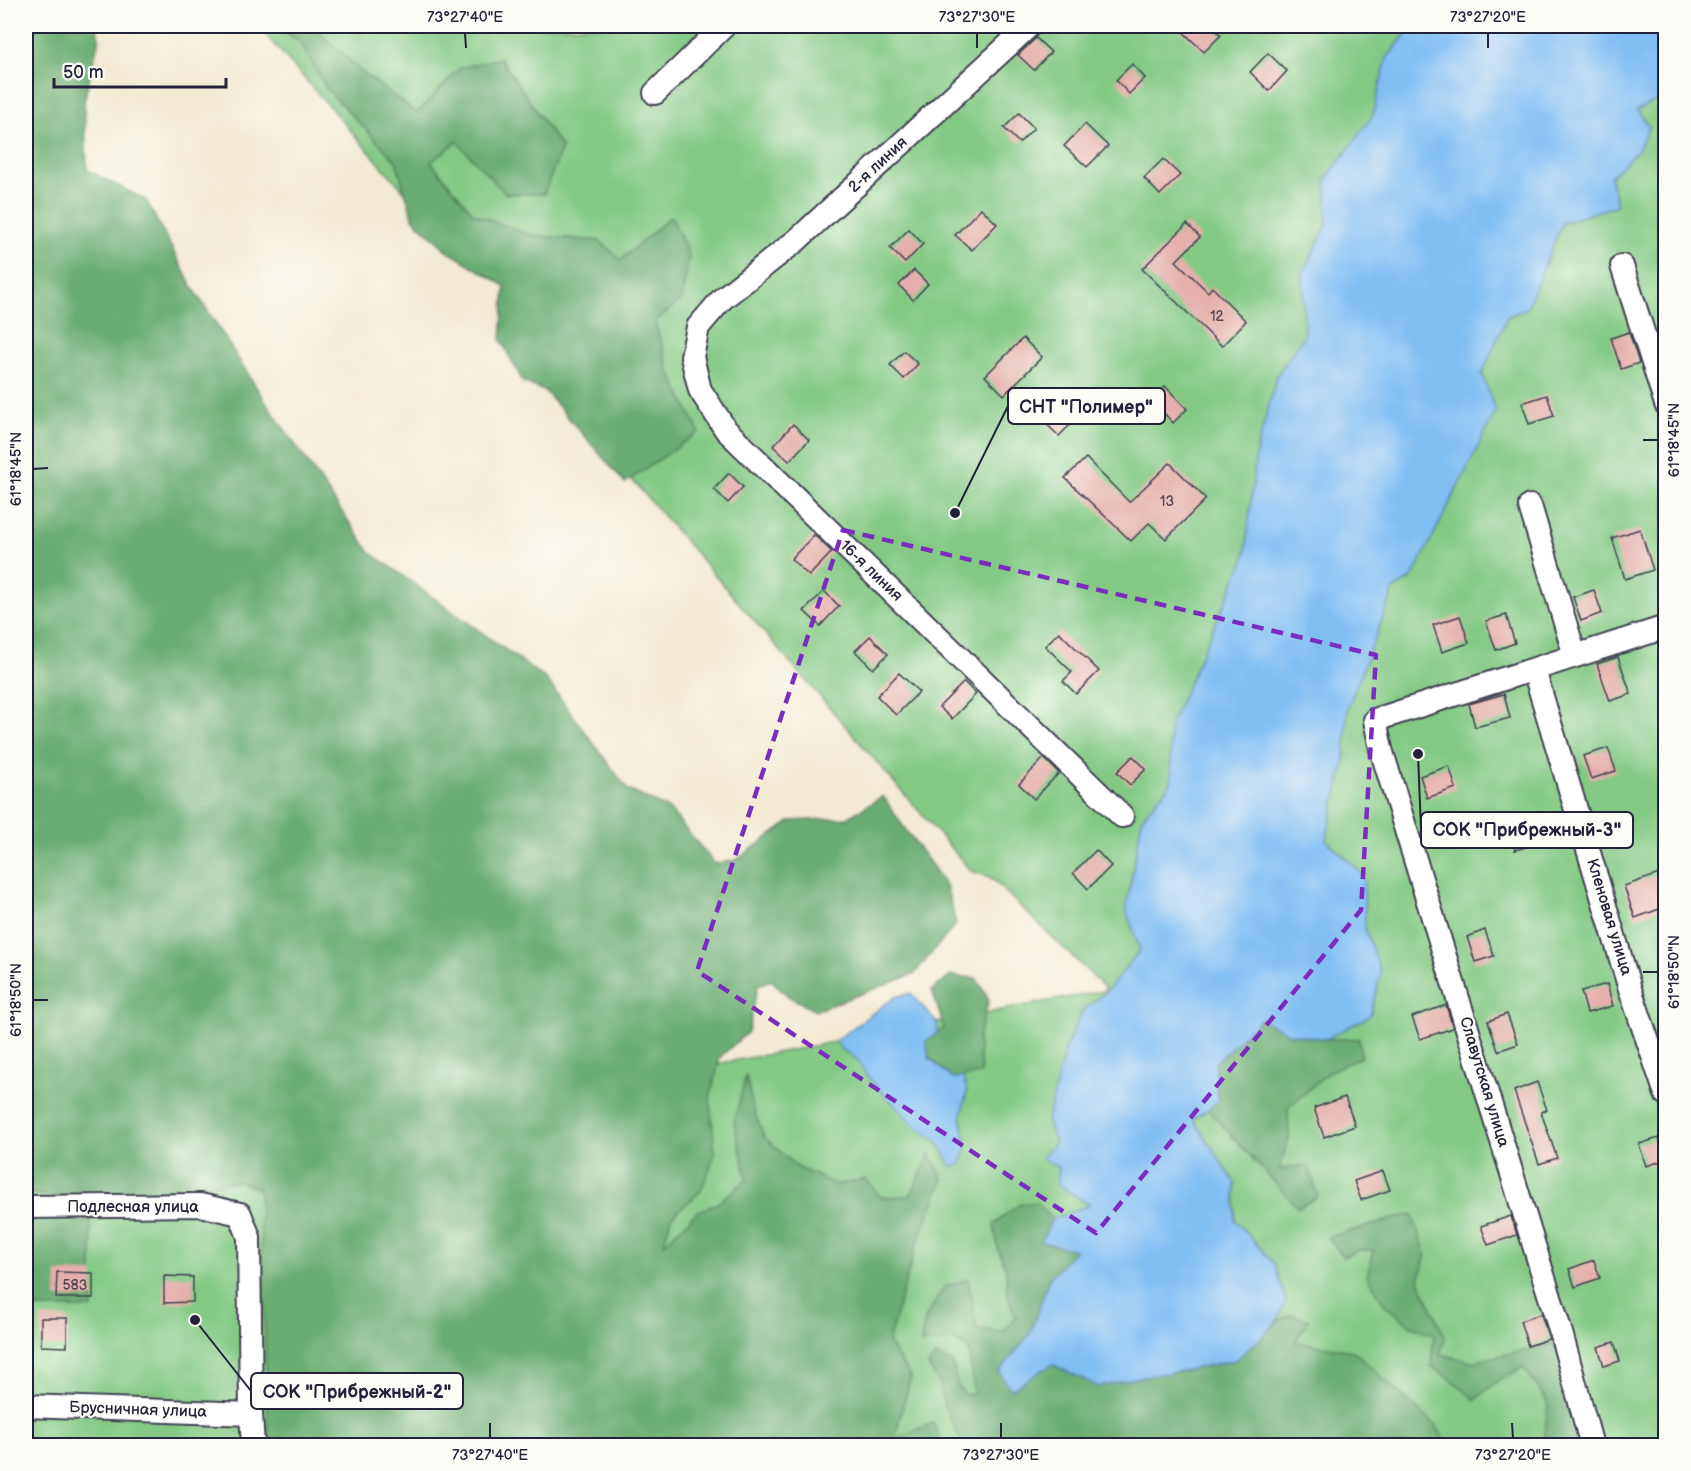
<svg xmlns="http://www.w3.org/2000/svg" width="1691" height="1471" font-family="'Balsamiq Sans',sans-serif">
  <rect width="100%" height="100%" fill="#fdfcf7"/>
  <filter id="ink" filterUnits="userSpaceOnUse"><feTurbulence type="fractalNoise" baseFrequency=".0167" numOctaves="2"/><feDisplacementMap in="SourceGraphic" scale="12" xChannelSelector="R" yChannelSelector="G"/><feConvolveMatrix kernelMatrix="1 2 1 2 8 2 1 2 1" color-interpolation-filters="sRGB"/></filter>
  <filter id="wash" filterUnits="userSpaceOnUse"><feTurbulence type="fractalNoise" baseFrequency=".008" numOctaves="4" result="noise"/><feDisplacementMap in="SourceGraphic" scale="24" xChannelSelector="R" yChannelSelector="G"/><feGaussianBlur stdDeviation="1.35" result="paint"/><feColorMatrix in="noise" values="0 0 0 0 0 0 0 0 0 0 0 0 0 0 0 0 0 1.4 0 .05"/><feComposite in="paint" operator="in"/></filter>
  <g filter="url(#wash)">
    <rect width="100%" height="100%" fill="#f3ead3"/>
    <path fill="#83c984" stroke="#527660" stroke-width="1.5" d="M258,26H1665V1445L26,1446V1195L1107,990L990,877L971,871L621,467L512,250L443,235Z"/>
    <g fill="#6aad72" stroke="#466856" stroke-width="1.5">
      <path d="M26,26H97L99,39L84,101L87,170L146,200L192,286L265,401L370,552L546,679L628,790L669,809L715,864L736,860L791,821L847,818L883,796L903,826L946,885L956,924L914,974L815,1011L788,996L771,980L758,985L748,1032L720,1057L710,1098L715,1154L701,1191L671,1217L664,1244L697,1212L718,1203L747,1179L734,1122L746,1075L752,1105L764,1137L797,1167L837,1185L865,1179L881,1197L910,1196L930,1154L943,1179L915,1249L888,1342L911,1377L894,1439L933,1423L943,1445H269L259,1189L238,1181L113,1198L52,1196L26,1193Z"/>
      <path d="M276,26H317L319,32L362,72L417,113L460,68L500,58L562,148L544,194H506L457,142L431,162L473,213L530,235L600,241L621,260L671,216L689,255L682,299L655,322L670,372L699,432L625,483L545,391L523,382L501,340L505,286L447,251L413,218L396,161L326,88L299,41Z"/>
      <path d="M951,976L976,978L989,1000L978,1037L981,1074L953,1079L929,1057L926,1041L944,1028L932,990Z"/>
      <path d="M1262,1019L1290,1034L1326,1039H1359L1361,1057L1330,1071L1288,1108L1289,1139L1279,1169L1308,1165L1318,1197L1298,1208L1208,1110L1218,1099L1215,1063Z"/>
      <path d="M1036,1202L1052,1219L1042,1242L1076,1250L1049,1279L1030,1334L999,1372L1052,1364L1099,1386L1145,1376L1177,1372L1235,1360L1260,1339L1277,1321L1292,1315L1309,1320L1295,1342L1353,1351L1435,1425L1449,1445H963L944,1406L938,1381L928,1365L935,1356L952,1362L958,1386L965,1395L974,1393L968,1348L953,1341L921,1343L925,1319L944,1287L968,1279L977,1329L1003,1332L1016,1317L1008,1295L1006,1269L998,1249L994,1224L1018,1205Z"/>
      <path d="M1412,1214L1426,1254L1419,1280L1445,1337L1440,1354L1473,1362L1556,1343L1586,1445H1544L1548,1402L1523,1367L1495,1383L1475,1400L1451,1379L1431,1366L1434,1335L1410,1325L1385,1305L1367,1276L1374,1250H1359L1343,1257L1328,1237Z"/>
      <path d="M90,1216L92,1247V1308H26V1218Z"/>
    </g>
    <g fill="#80bdf3" stroke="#517097" stroke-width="1.5">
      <path d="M1412,26H1665V96L1637,110L1649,127L1638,150L1610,177L1617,205L1562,223L1527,308L1507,317L1482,374L1496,411L1412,578L1394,589L1347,710L1345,760L1326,840L1364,875L1365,928L1381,973L1370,1016L1326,1039L1290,1034L1261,1019L1215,1063L1218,1100L1208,1110L1193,1119L1235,1183V1220L1275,1265L1286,1301L1277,1321L1260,1339L1235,1360L1177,1372L1145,1376L1099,1387L1052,1364L1011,1390L999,1372L1030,1334L1049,1279L1075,1250L1041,1242L1052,1219L1090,1205L1057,1184L1059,1168L1041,1158L1055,1143L1047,1121L1066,1046L1083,1010L1108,990L1140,950L1126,910L1142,818L1171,783L1170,725L1245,558L1256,453L1277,375L1304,336L1303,273L1327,225L1326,179L1372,117L1387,58Z"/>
      <path d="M911,993L937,1023L938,1032L926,1041L929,1058L953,1079L963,1077L967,1091L961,1117L967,1146L961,1164L952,1167L938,1142L914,1125L881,1091L865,1073L858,1060L840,1048L836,1040L895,997Z"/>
    </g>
    <g id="blocks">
      <g fill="#e5afab">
        <path d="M1177,26H1211L1221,35L1204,52Z"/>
        <path d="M1036,38L1051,52L1034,70L1018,55Z"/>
        <path d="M1268,53L1287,71L1269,91L1250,72Z"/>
        <path d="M1132,64L1145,78L1129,94L1116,80Z"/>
        <path d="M1019,113L1034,128L1019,143L1004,128Z"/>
        <path d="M1085,124L1108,146L1087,167L1064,146Z"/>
        <path d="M1163,159L1180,175L1160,195L1144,178Z"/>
        <path d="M981,208L997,224L972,250L955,235Z"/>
        <path d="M1187,224L1200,237L1176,261L1208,292L1212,287L1246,321L1222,346L1142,269Z"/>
        <path d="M909,229L923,244L905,263L890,248Z"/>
        <path d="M914,270L928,284L913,300L899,285Z"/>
        <path d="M1629,332L1639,363L1621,369L1611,338Z"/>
        <path d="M1023,338L1042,357L1004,395L985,376Z"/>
        <path d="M904,351L918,364L904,379L890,365Z"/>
        <path d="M1165,386L1187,409L1173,423L1151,399Z"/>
        <path d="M1070,393L1086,409L1059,436L1043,421Z"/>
        <path d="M1547,395L1554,416L1529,424L1522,403Z"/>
        <path d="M793,424L809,440L789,461L773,446Z"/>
        <path d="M1086,458L1129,502L1170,463L1206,499L1166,539L1149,523L1131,541L1065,478Z"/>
        <path d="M729,473L743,487L728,503L714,489Z"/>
        <path d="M1640,529L1653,570L1625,579L1612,538Z"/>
        <path d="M814,535L832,552L809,576L791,559Z"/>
        <path d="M1594,590L1602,613L1581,621L1573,597Z"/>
        <path d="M824,591L839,606L820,626L804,611Z"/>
        <path d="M1506,615L1515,643L1496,650L1486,621Z"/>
        <path d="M1460,616L1469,643L1442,652L1433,625Z"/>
        <path d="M1059,632L1099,671L1076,694L1063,681L1072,672L1045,646Z"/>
        <path d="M870,636L888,654L873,669L855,651Z"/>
        <path d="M1618,657L1631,694L1610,701L1597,664Z"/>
        <path d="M899,673L919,692L896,715L877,696Z"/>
        <path d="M964,682L976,694L952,719L939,707Z"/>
        <path d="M1504,694L1510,718L1475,727L1469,704Z"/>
        <path d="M1608,748L1616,771L1591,779L1583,756Z"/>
        <path d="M1133,756L1146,769L1130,785L1117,772Z"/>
        <path d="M1044,758L1059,773L1034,799L1019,784Z"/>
        <path d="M1449,766L1456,788L1427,798L1420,776Z"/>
        <path d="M1539,818L1545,842L1515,850L1509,826Z"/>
        <path d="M1096,850L1111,866L1088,889L1073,873Z"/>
        <path d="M1665,872V907L1635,918L1624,886Z"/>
        <path d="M1485,930L1494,956L1475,962L1467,937Z"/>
        <path d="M1607,984L1613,1006L1587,1013L1581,991Z"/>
        <path d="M1446,1005L1453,1028L1420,1039L1412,1017Z"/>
        <path d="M1507,1014L1518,1044L1498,1051L1488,1021Z"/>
        <path d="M1537,1082L1547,1110L1541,1112L1557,1158L1539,1164L1514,1091Z"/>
        <path d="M1345,1097L1355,1126L1324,1137L1314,1108Z"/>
        <path d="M1659,1138L1665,1160L1646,1166L1639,1144Z"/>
        <path d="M1383,1171L1390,1190L1361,1200L1354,1181Z"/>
        <path d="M1511,1216L1517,1235L1488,1245L1481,1226Z"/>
        <path d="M1594,1260L1600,1278L1575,1287L1569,1269Z"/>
        <path d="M57,1272L93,1273V1298H56Z"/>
        <path d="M164,1276L193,1277V1302L164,1303Z"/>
        <path d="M1541,1314L1549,1339L1528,1346L1520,1321Z"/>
        <path d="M41,1318H67V1347L41,1346Z"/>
        <path d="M1614,1342L1620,1361L1604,1366L1598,1347Z"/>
      </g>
    </g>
  </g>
  <g filter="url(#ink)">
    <use href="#blocks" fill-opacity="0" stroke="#414052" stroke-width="1.5"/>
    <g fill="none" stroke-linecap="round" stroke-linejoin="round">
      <defs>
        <g id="street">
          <path d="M1029,26L797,240L722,299L698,327L692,357L700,390L726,430L1122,816"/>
          <path d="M655,93L724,26"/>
          <path d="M1622,266L1666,404"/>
          <path d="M1530,506L1575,656"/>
          <path d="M1534,670L1630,989L1666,1094"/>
          <path d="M26,1207L200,1205L240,1214L249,1237L251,1414L253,1446"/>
          <path d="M26,1406L251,1414"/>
          <path d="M1592,1446L1561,1333L1381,749L1375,720L1666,627"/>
        </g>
      </defs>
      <use href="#street" stroke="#414052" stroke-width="26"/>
      <use href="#street" stroke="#fff" stroke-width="22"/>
    </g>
  </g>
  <path fill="none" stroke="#7b2cbf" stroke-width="4.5" stroke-dasharray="12 8" stroke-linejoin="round" d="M843,530L1376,655L1361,910L1096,1233L697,971Z"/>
  <path fill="none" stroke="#22223b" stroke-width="2" d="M465,33L466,48M977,33V48M1488,33V48M1643,440H1658M33,469L48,468M1643,972H1658M33,1000H48M490,1423V1438M1001,1423V1438M1512,1423L1513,1438"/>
  <g text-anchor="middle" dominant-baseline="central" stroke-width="4.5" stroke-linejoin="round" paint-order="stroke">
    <g font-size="14" fill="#534557">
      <text x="1217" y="316">12</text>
      <text x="1167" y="501">13</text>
      <text x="75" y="1285">583</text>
    </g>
    <g font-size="16" fill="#22223b" stroke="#fdfcf7">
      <text transform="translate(878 165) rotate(-43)">2-я линия</text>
      <text transform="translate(871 571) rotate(44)">16-я линия</text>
      <text transform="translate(1609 917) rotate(73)">Кленовая улица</text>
      <text transform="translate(1484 1082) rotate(73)">Славутская улица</text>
      <text x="133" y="1207">Подлесная улица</text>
      <text transform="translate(138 1410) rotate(2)">Брусничная улица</text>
    </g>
  </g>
  <path fill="none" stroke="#22223b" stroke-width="2" d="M955 513L1008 406M1418 754L1421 830M195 1320L251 1391"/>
  <g fill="#22223b" stroke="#fdfcf7" stroke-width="2">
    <circle cx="955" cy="513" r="6"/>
    <circle cx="1418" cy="754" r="6"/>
    <circle cx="195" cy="1320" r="6"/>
  </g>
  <g fill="#fdfcf7" stroke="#22223b" stroke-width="2">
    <rect x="1008" y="388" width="157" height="36" rx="6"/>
    <rect x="1421" y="812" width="212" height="36" rx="6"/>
    <rect x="251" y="1373" width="212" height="36" rx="6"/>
  </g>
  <g font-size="18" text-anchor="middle" font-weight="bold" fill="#22223b">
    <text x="1086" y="413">СНТ "Полимер"</text>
    <text x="1527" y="836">СОК "Прибрежный-3"</text>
    <text x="357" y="1398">СОК "Прибрежный-2"</text>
  </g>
  <rect width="1691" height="1471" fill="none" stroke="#fdfcf7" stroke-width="66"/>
  <path d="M54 78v9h172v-9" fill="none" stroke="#22223b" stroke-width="3"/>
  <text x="63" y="78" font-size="18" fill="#22223b" stroke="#fdfcf7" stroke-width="4.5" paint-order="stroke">50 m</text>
  <rect x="33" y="33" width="1625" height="1405" fill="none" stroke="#22223b" stroke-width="2"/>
  <g font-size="15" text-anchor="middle" fill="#22223b">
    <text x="465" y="22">73°27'40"E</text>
    <text x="977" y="22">73°27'30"E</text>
    <text x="1488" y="22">73°27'20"E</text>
    <text transform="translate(1674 440) rotate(-90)" y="5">61°18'45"N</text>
    <text transform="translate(16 469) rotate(-90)" y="5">61°18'45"N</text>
    <text transform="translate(1674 972) rotate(-90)" y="5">61°18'50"N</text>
    <text transform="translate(16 1000) rotate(-90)" y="5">61°18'50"N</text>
    <text x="490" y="1460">73°27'40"E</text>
    <text x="1001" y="1460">73°27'30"E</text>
    <text x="1513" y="1460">73°27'20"E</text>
  </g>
</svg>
